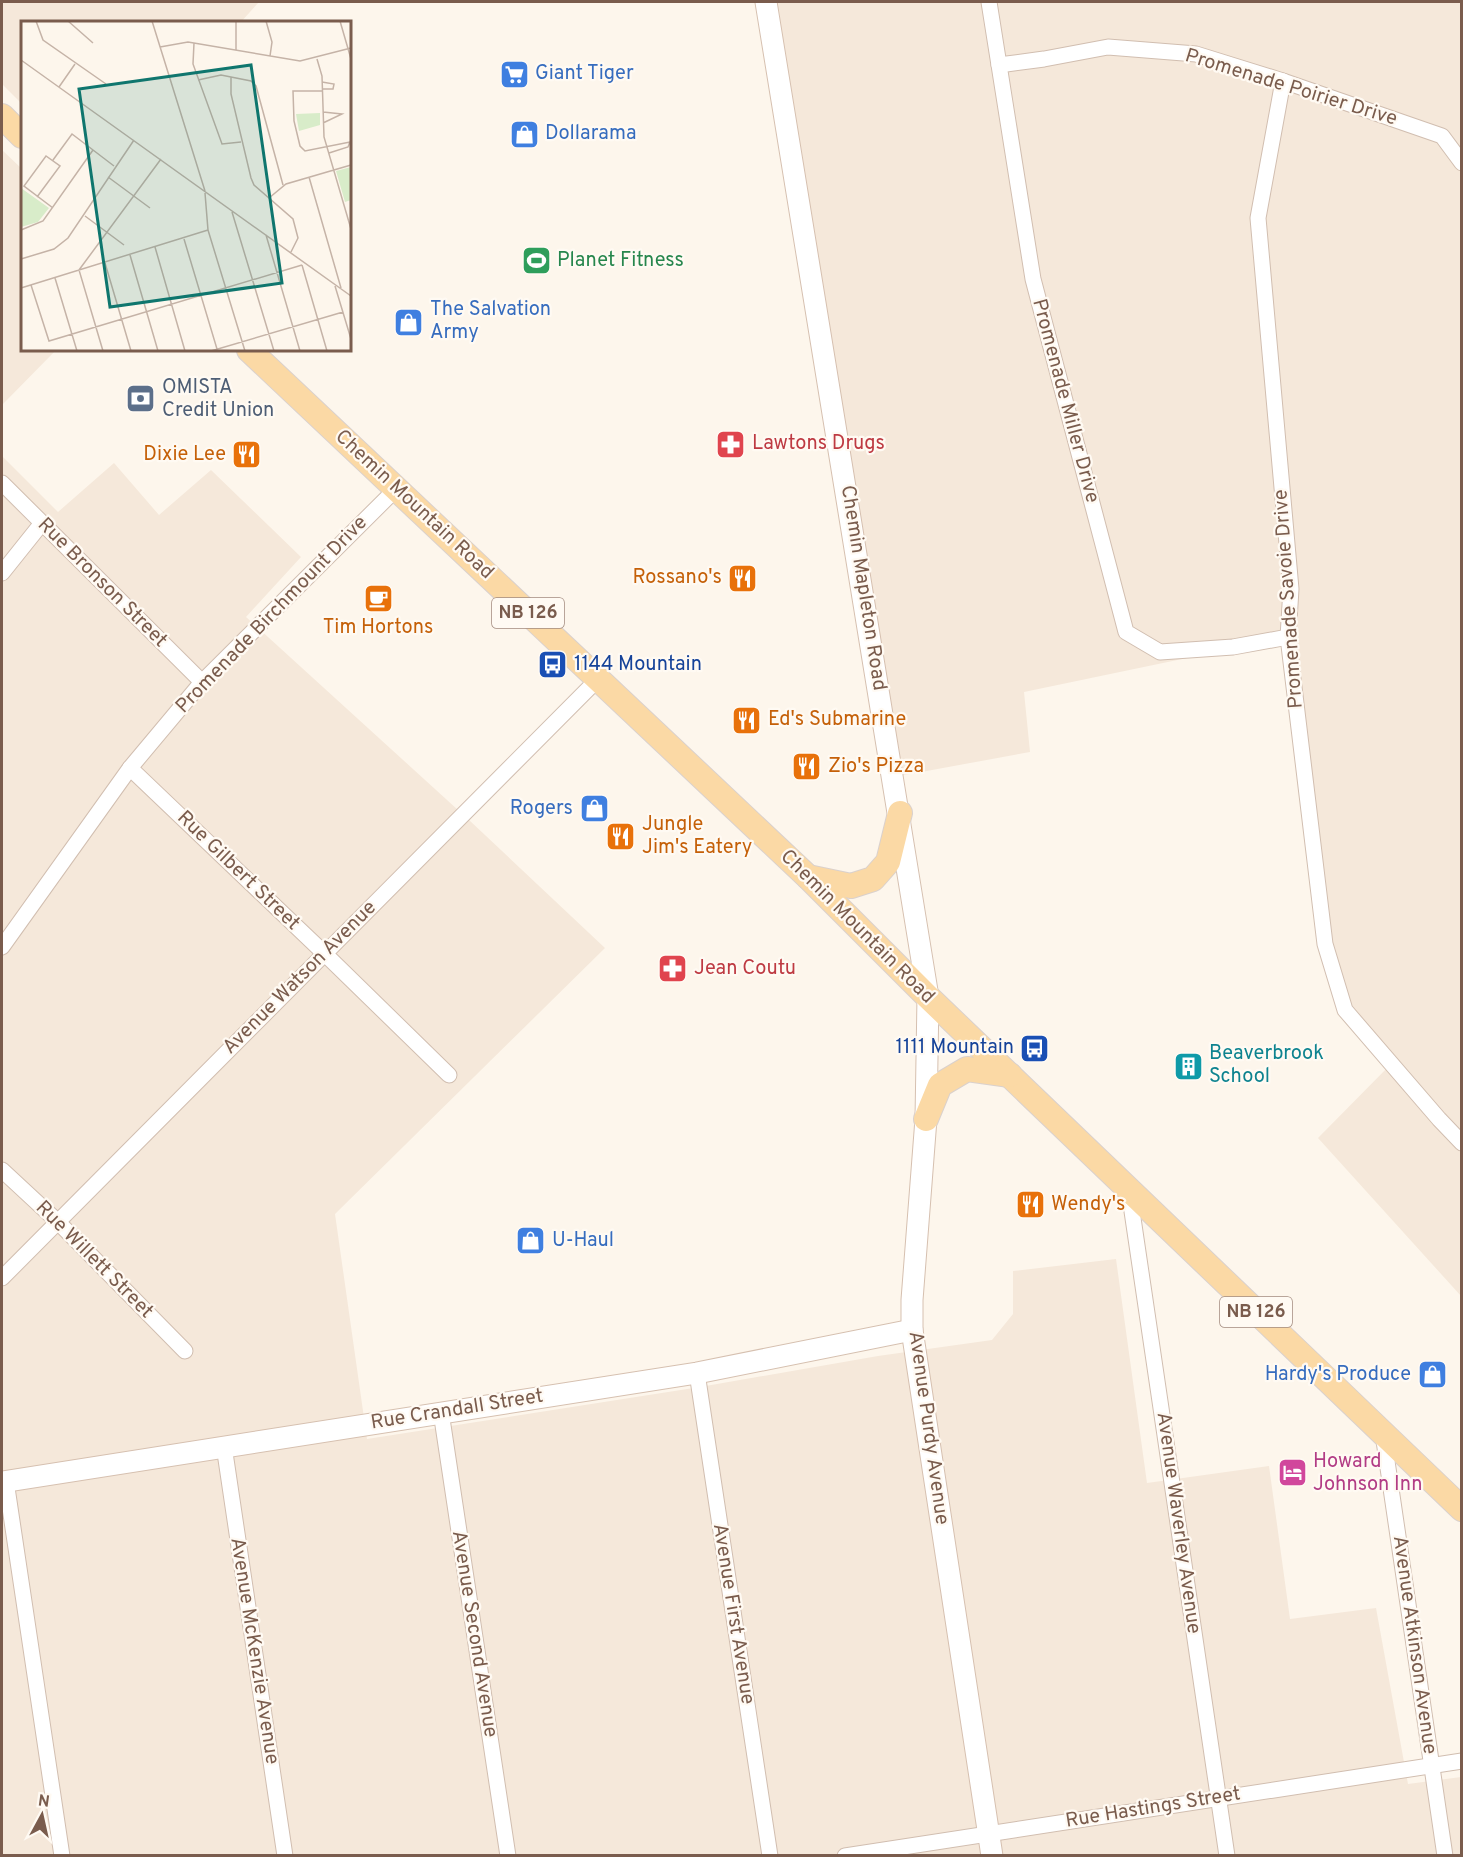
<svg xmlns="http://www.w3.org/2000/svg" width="1463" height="1857" font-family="Overpass,sans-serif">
  <rect width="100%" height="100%" fill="#fdf6ec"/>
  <g fill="#f5e8da">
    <path d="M2,2H259L241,22H22V104L2,84Z"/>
    <path d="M766,2H1461V1296L1318,1138L1391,1064L1345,1010L1325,944L1288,637L1024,692L1030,752L894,777Z"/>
    <path d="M2,150L22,169V350H56L2,405Z"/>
    <path d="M2,456L58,512L114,463L159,515L211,470L301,557L246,617L469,820L605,948L335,1214L367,1439L700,1387L878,1356L992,1340L1013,1314V1271L1116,1259L1147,1483L1269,1466L1290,1619L1376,1608L1408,1784L1461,1777V1855H2Z"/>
  </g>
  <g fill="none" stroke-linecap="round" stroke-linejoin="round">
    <defs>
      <g id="street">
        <path d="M989,2L1033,279L1126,632L1160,652L1233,647L1288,637"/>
        <path d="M999,65L1044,59L1108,47L1196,54L1283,81L1442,136L1462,163"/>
        <path d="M1283,81L1258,218L1291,589L1288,637L1325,944L1345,1010L1439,1119L1462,1143"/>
        <path d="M2,483L202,682"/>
        <path d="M2,573L42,523"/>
        <path d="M130,768L324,953L449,1075"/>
        <path d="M2,947L130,768L202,682L396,489"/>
        <path d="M2,1170L58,1222L185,1351"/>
        <path d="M1129,1191L1227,1856"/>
        <path d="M2,1278L598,679"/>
        <path d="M697,1373L770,1856"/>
        <path d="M441,1412L508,1856"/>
        <path d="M1383,1434L1445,1856"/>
        <path d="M224,1446L285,1856"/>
        <path d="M6,1481L62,1856"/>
        <path d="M845,1856L1462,1761"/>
      </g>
      <g id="secondary">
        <path d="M766,2L928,997L926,1119L912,1300V1330L992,1856"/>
        <path d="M2,1482L697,1373L912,1330"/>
      </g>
      <g id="primary">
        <path d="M2,116L22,136"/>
        <path d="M249,350L808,877L928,997L1462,1509"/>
        <path d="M808,877L851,886L873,879L888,862L900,813"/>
        <path d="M926,1119L940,1085L967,1069L1010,1075"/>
      </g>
    </defs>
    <use href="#street" stroke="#d1beb0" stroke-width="17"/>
    <use href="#secondary" stroke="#d6c0b0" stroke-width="23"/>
    <use href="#primary" stroke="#dad1cd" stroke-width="26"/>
    <use href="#street" stroke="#fff" stroke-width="15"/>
    <use href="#secondary" stroke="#fff" stroke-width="21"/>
    <use href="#primary" stroke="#fbd9a5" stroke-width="24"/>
  </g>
  <defs>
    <symbol id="supermarket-square" viewBox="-11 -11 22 22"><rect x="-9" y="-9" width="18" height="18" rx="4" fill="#3f7fe0" stroke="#fffaf3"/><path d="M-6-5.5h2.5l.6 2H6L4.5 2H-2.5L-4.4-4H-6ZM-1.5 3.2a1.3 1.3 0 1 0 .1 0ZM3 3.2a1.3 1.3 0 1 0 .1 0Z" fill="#fff"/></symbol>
    <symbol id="shop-square" viewBox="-11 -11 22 22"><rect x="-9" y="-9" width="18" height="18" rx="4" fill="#3f7fe0" stroke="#fffaf3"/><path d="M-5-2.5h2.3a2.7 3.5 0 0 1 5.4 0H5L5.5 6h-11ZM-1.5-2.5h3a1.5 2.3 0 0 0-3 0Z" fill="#fff"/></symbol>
    <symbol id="stadium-square" viewBox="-11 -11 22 22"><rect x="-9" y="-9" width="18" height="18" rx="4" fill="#2e9e5b" stroke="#fffaf3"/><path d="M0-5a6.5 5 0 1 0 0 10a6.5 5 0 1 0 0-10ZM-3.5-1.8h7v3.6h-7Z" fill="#fff"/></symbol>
    <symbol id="bank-square" viewBox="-11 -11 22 22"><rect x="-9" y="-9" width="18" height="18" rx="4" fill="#5c6f8a" stroke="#fffaf3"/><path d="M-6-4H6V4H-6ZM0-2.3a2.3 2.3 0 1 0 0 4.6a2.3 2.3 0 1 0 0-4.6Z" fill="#fff"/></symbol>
    <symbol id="pharmacy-square" viewBox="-11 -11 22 22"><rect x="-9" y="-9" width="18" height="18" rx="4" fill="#e0444e" stroke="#fffaf3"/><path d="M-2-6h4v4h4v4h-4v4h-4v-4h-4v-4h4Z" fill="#fff"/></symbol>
    <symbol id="restaurant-square" viewBox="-11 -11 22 22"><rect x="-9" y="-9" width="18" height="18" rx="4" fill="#e8710a" stroke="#fffaf3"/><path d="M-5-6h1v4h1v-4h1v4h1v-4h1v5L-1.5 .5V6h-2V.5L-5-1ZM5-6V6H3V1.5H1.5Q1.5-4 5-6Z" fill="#fff"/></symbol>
    <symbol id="cafe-square" viewBox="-11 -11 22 22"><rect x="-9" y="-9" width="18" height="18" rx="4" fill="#e8710a" stroke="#fffaf3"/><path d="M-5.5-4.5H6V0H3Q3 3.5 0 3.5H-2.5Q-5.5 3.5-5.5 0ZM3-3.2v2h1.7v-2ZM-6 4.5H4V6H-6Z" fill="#fff"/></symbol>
    <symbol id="bus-square" viewBox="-11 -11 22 22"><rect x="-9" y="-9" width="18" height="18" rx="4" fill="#1a4fb4" stroke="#fffaf3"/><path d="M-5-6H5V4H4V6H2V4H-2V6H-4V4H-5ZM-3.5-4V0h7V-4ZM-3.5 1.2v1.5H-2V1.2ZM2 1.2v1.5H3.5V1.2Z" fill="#fff"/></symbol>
    <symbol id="building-square" viewBox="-11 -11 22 22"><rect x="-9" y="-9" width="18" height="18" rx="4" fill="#0f9aa8" stroke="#fffaf3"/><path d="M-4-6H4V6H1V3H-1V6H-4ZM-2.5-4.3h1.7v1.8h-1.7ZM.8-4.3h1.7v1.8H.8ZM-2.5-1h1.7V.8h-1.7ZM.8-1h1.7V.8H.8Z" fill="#fff"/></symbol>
    <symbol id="hotel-square" viewBox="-11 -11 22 22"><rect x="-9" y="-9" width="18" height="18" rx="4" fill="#d1479c" stroke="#fffaf3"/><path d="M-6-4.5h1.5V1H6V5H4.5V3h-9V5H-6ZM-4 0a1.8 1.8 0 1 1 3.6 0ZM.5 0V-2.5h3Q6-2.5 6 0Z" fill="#fff"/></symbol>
  </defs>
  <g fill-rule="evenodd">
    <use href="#supermarket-square" x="498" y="58" width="33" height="33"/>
    <use href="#shop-square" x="508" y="118" width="33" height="33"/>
    <use href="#stadium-square" x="520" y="244" width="33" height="33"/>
    <use href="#shop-square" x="392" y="306" width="33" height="33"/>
    <use href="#bank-square" x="124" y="382" width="33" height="33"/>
    <use href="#pharmacy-square" x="714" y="428" width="33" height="33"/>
    <use href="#restaurant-square" x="230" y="438" width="33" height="33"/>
    <use href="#restaurant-square" x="726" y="562" width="33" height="33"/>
    <use href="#cafe-square" x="362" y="582" width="33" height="33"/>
    <use href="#bus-square" x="536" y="648" width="33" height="33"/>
    <use href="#restaurant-square" x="730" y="704" width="33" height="33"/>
    <use href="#restaurant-square" x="790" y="750" width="33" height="33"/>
    <use href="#shop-square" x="578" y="792" width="33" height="33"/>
    <use href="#restaurant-square" x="604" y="820" width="33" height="33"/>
    <use href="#pharmacy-square" x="656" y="952" width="33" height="33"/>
    <use href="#bus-square" x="1018" y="1032" width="33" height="33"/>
    <use href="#building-square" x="1172" y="1050" width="33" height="33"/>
    <use href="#restaurant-square" x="1014" y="1188" width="33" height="33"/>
    <use href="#shop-square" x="514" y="1224" width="33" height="33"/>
    <use href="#shop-square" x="1416" y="1358" width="33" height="33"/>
    <use href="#hotel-square" x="1276" y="1456" width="33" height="33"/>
  </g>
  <g text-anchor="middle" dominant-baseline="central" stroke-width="4.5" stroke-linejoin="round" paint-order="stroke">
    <g fill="#fffaf3" stroke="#a28b7f" stroke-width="1.5">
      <rect x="492" y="598" width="72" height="30" rx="4.5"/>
      <rect x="1220" y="1297" width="72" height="30" rx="4.5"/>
    </g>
    <g font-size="18" font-weight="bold" fill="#7a5c4d">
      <text x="528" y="613">NB 126</text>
      <text x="1256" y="1312">NB 126</text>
    </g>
    <g font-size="20" fill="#366cbe" stroke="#fffaf3" text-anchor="start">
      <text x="535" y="74">Giant Tiger</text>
      <text x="545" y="134">Dollarama</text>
      <text x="430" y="310">The Salvation<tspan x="430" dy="23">Army</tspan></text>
      <text x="573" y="809" text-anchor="end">Rogers</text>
      <text x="552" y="1241">U-Haul</text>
      <text x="1411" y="1375" text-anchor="end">Hardy's Produce</text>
    </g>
    <g font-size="20" fill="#7a5c4d" stroke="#fffaf3">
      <text transform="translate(1291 88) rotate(17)">Promenade Poirier Drive</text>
      <text transform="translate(1065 401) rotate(75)">Promenade Miller Drive</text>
      <text transform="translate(414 505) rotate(43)">Chemin Mountain Road</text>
      <text transform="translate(102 583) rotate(45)">Rue Bronson Street</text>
      <text transform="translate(863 588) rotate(81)">Chemin Mapleton Road</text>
      <text transform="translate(1289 599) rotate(-94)">Promenade Savoie Drive</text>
      <text transform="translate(272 615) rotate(-46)">Promenade Birchmount Drive</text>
      <text transform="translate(238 871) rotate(44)">Rue Gilbert Street</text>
      <text transform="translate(857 927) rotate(45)">Chemin Mountain Road</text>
      <text transform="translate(300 978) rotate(-45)">Avenue Watson Avenue</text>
      <text transform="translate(94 1260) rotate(45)">Rue Willett Street</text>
      <text transform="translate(457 1410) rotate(-9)">Rue Crandall Street</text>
      <text transform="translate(928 1428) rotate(82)">Avenue Purdy Avenue</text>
      <text transform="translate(1178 1523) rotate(82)">Avenue Waverley Avenue</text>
      <text transform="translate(733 1614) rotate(81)">Avenue First Avenue</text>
      <text transform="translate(474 1634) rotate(81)">Avenue Second Avenue</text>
      <text transform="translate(1414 1645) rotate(82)">Avenue Atkinson Avenue</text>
      <text transform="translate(254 1651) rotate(81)">Avenue McKenzie Avenue</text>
      <text transform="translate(1153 1808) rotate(-9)">Rue Hastings Street</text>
    </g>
    <g font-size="20" fill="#27864d" stroke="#fffaf3" text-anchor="start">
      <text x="557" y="261">Planet Fitness</text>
    </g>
    <g font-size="20" fill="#4e5e75" stroke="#fffaf3" text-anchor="start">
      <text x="162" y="388">OMISTA<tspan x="162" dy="23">Credit Union</tspan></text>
    </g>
    <g font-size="20" fill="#be3a42" stroke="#fffaf3" text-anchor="start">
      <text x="752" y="444">Lawtons Drugs</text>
      <text x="694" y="969">Jean Coutu</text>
    </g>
    <g font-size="20" fill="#c56008" stroke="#fffaf3" text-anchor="start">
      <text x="226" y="455" text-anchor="end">Dixie Lee</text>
      <text x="722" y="578" text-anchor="end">Rossano's</text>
      <text x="378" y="628" text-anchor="middle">Tim Hortons</text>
      <text x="768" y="720">Ed's Submarine</text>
      <text x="828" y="767">Zio's Pizza</text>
      <text x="642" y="825">Jungle<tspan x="642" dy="23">Jim's Eatery</tspan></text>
      <text x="1051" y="1205">Wendy's</text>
    </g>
    <g font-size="20" fill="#164399" stroke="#fffaf3" text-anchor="start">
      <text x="574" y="665">1144 Mountain</text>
      <text x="1014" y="1048" text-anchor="end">1111 Mountain</text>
    </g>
    <g font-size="20" fill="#0d838f" stroke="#fffaf3" text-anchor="start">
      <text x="1209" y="1054">Beaverbrook<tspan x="1209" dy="23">School</tspan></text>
    </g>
    <g font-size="20" fill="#b23c85" stroke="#fffaf3" text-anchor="start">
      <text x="1313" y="1462">Howard<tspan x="1313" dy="23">Johnson Inn</tspan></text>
    </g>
  </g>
  <g transform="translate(21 21)">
    <rect width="330" height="330" fill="#fdf6ec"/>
    <path d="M299,92V104L278,110L275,93ZM330,146V179L324,181L315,150ZM0,167L28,187L17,201L0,206Z" fill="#d8ecc9"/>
    <path fill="none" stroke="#c5b3a7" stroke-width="1.5" d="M15,0L22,19L85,63M47,0L72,22M131,0L184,170M215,0V29M245,0L251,21L249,35M319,0L330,38M173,22L172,43L201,123L220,121M139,26L167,21L279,40L330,27M296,38L301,55L303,116L330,208M0,39L330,275M210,56V73L230,157L233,164L272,198L277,217L270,231M177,59L200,54L230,60L235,65L262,164M301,61L313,63L312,68H301M38,66L54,43M301,70H272L273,100L279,125L284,130L329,121L327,126L308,132M302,91L321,93L302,102M32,139L51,113L93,145M87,156L129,187M288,156L320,267M184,172L187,209L224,330M16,176L39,145L25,135L3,165L32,187M248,177L265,163L330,144M211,191L253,330M64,195L103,224M0,209L22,200L72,129M245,214L279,330M163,218L196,328M134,226L164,330M109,234L137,330M0,238L33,228L47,217L113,119M84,242L110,330M281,244L306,330M34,257L56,330M10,264L28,320L281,244M314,265L330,318M0,267L187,209M82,330L58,249L140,138M190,330L322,291"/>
    <path fill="#0f766e" fill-opacity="0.15" stroke="#0f766e" stroke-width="3" d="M230,44L261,262L89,286L58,68Z"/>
    <rect width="330" height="330" fill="none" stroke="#7a5c4d" stroke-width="3"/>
  </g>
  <rect width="1463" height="1857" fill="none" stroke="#7a5c4d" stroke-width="6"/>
  <g transform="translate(42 1815) rotate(8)" stroke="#fffaf3" stroke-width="4.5" paint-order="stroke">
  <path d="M0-4.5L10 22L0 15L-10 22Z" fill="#7a5c4d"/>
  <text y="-9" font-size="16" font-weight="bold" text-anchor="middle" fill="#7a5c4d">N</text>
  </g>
</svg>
